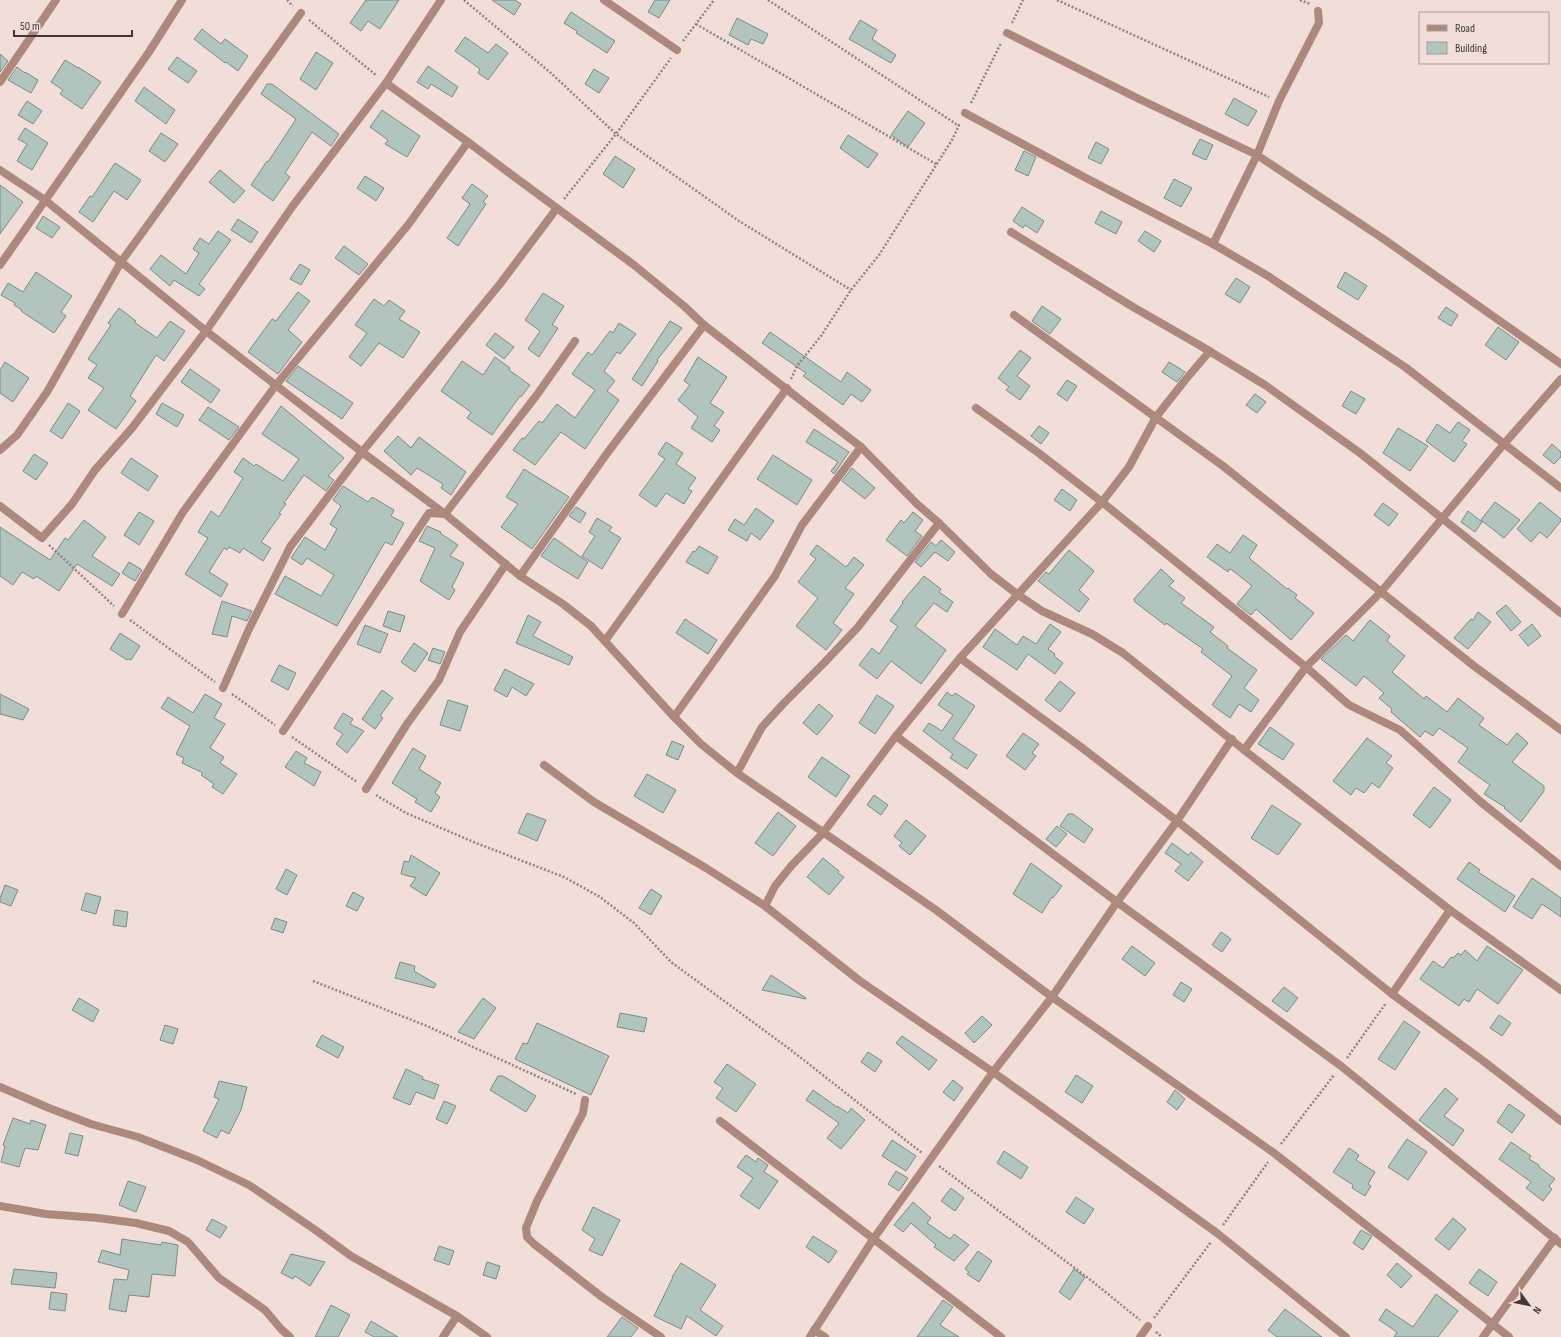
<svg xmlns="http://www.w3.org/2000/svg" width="1561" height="1337" font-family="'Sofia Sans Condensed',sans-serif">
  <rect width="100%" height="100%" fill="#f1ded8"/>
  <g fill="#b1c4be" stroke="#7a8c87">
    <path d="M366,0H399L380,29L368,21L361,31L350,23Z"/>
    <path d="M492,0H515L521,4L514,15Z"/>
    <path d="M655,0H670L659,18L648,12Z"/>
    <path d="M571,12L615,41L607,53L576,33L577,31L564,23Z"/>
    <path d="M737,18L768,34L763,44L751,39L748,45L729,35Z"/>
    <path d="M860,20L877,30L872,39L896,55L891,63L849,39Z"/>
    <path d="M202,29L221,44L225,39L248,56L238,71L226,62L225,63L194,39Z"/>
    <path d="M465,37L488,53L496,44L508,53L488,80L478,73L480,69L455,51Z"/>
    <path d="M316,52L333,63L316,90L300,79Z"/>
    <path d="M0,54L8,61L0,72Z"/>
    <path d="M177,57L197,71L188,83L168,69Z"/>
    <path d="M65,60L78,68V67L101,82L82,109L60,94L63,90L51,82Z"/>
    <path d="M428,66L458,87L452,97L431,84L428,89L417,82Z"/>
    <path d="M17,67L25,73V72L38,80L31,93L8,80Z"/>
    <path d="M594,69L609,78L599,93L585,84Z"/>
    <path d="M267,84H272L339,134L331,146L312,132L285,173L290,177L273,201L251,185L267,161L268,162L296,119L261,94Z"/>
    <path d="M144,87L175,110L166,124L135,101Z"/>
    <path d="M1234,98L1257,111L1248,126L1225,114Z"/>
    <path d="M27,101L42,111L33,124L18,115Z"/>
    <path d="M382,110L420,136L407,157L385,144L388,140L370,127Z"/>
    <path d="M908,111L925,123L908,147L891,135Z"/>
    <path d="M25,128L48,143L32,170L17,161L27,144L18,139Z"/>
    <path d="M161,133L178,144L165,162L149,151Z"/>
    <path d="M848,135L878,154L868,168L840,148Z"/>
    <path d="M1200,139L1213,145L1206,160L1192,154Z"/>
    <path d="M1096,142L1109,149L1101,164L1088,158Z"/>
    <path d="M1024,151L1036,157L1028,176L1015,170Z"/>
    <path d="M615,156L635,169L623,188L603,174Z"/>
    <path d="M115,163L141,180L127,200L114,191L93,222L79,212L90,196L92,197Z"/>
    <path d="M220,170L245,191L234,203L209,182Z"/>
    <path d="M365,176L384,188L376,201L357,188Z"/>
    <path d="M1174,179L1192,188L1181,207L1164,198Z"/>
    <path d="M472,184L488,196L483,202L486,204L458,246L447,238L470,204L462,198Z"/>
    <path d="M0,185L23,202L0,234Z"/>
    <path d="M1022,207L1044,221L1037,233L1025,225L1023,228L1013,221Z"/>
    <path d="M1101,211L1122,222L1116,234L1095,223Z"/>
    <path d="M43,216L60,227L52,238L36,228Z"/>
    <path d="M238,219L258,232L251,243L231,230Z"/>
    <path d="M218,231L231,240L199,284L205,289L199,296L174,280L170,286L150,269L161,255L186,274L199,253L193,249L200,238L209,244Z"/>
    <path d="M1145,231L1161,241L1154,252L1138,241Z"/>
    <path d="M344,246L368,264L359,275L335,258Z"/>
    <path d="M300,264L310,270L301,285L290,279Z"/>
    <path d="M36,272L72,296L61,312L66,316L54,333L21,311L22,310L14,305L15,303L1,295L8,283L23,292Z"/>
    <path d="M1345,272L1367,286L1358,300L1337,287Z"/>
    <path d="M1236,278L1250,287L1240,303L1225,294Z"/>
    <path d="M298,292L310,301L288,330L302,342L278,374L248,352L272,319L276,321Z"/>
    <path d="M543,293L564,306L552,325L558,328L539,357L528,349L540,331L525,320Z"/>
    <path d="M374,299L384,306L389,300L405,311L399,319L420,332L403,358L379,343L361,366L349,357L367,333L355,325Z"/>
    <path d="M1042,306L1061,319L1050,334L1032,321Z"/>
    <path d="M1446,307L1458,315L1451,326L1438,318Z"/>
    <path d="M119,308L136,321L134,322L157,338L170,321L185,331L164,361L156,355L130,396L136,401L116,429L88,410L104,388L88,378L97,365L88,359L111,325L108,323Z"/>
    <path d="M670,321L682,328L657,360L658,361L642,386L632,379Z"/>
    <path d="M619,323L636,334L620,354L617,352L604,371L615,381L607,391L619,400L585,449L561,432L535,465L513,450L522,438L524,439L539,421L542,423L557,404L575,418L595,390L572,374L588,352L592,355L610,331L613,333Z"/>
    <path d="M1498,327L1519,342L1506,360L1485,345Z"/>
    <path d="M770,332L841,382L847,372L871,390L862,402L851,394L843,405L803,376L806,373L762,343Z"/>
    <path d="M495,333L514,347L504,359L486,345Z"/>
    <path d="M1020,350L1031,358L1017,376L1030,386L1020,400L1006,390L1009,387L998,378Z"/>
    <path d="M495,357L510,368L509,370L530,385L521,397L520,396L492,435L467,418L471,412L441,391L462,361L483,375Z"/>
    <path d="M698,357L727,377L710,403L724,412L714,426L720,430L712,442L691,428L698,417L678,400L690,385L684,381Z"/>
    <path d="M5,362L29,378L13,402L0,393V370Z"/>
    <path d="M1169,362L1185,372L1177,382L1162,372Z"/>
    <path d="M298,366L353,403L342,419L286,381Z"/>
    <path d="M190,369L220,390L211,403L181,382Z"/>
    <path d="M1067,380L1077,386L1067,401L1057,394Z"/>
    <path d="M1351,391L1365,399L1356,414L1342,406Z"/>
    <path d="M1255,394L1266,402L1257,413L1246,405Z"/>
    <path d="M68,403L80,411L62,439L50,431Z"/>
    <path d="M162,403L184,415L177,427L156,414Z"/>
    <path d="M281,406L344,458L328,476L334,480L326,491L304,475L284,503L286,504L279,513L281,514L261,542L271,548L263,561L243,548L240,553L229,547L227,550L224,548L209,572L228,584L221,597L185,574L208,538L198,532L211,511L219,517L243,478L234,472L243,458L254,466L256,464L283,481L299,459L262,434Z"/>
    <path d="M208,407L239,427L229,440L199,420Z"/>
    <path d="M1458,422L1470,430L1462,441L1467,444L1454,462L1426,441L1437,424L1450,433Z"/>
    <path d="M1039,426L1049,433L1041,444L1031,436Z"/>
    <path d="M1398,428L1428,446L1410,471L1383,453Z"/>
    <path d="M814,429L849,452L834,474L831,471L838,462L806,442Z"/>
    <path d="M398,436L411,448L419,437L466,472L451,495L441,488L443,484L417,468L411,475L384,451Z"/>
    <path d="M666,442L683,453L676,464L696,478L688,489L692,491L684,504L666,493L656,507L639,495L665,459L658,454Z"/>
    <path d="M1552,444L1561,452V457L1554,464L1543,455Z"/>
    <path d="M34,454L48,463L36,480L23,471Z"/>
    <path d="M773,455L812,480L797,505L757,479Z"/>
    <path d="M131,458L158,476L148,491L121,473Z"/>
    <path d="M852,468L875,488L865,499L842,481Z"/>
    <path d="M524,469L569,497L532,549L501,527L518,504L506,497Z"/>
    <path d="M343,486L368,502L372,497L394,510L391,516L404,523L392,545L385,542L337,626L275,594L285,576L321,596L334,575L307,558L302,565L291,558L305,537L325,550L337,529L330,524L341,506L333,500Z"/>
    <path d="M1062,489L1077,500L1070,511L1054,500Z"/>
    <path d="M1495,502L1520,520L1504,538L1481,520Z"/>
    <path d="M1540,502L1561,519V521L1547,538L1540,532L1531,542L1517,529Z"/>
    <path d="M1383,503L1398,514L1389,526L1374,515Z"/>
    <path d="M576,507L586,513L580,523L569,516Z"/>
    <path d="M756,508L774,521L760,540L751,533L747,541L728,530L735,519L744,525Z"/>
    <path d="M1468,511L1482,522L1475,532L1461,522Z"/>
    <path d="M139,512L154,521L139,545L124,535Z"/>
    <path d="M913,512L923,520L915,531L922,536L907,556L886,540L901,520L904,523Z"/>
    <path d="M597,518L612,527L609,531L621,538L602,569L582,556L595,536L589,532Z"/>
    <path d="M84,520L106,537L92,556L120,574L112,586L77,564L59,591L36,576L34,579L22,572L13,585L0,576V527L50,560L65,538L68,540Z"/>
    <path d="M427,526L441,532L440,533L458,545L450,556L464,563L452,587L455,590L449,600L420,581L435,548L419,541Z"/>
    <path d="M1243,535L1257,545L1249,558L1287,589L1288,588L1297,595L1295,598L1314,613L1291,640L1256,609L1251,615L1237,604L1252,586L1232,570L1229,569L1228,572L1207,557L1217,544L1230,553Z"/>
    <path d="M554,538L588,562L578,579L541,556Z"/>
    <path d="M941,540L955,552L948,561L935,552L921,567L915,562L931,542L936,546Z"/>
    <path d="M817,545L846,567L854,557L864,565L845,588L854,594L833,623L842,630L826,650L796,626L818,598L798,582L816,559L810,554Z"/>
    <path d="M699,546L718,557L708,574L686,562L693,551L695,552Z"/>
    <path d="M1069,550L1094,571L1079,590L1089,599L1079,612L1038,581L1046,572L1049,574Z"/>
    <path d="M129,562L142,570L135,581L122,573Z"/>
    <path d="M1161,569L1174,581L1169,586L1185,598L1181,603L1214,627L1210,632L1228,646L1227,648L1257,670L1244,688L1259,700L1251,712L1239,704L1230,718L1212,705L1232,676L1201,652L1203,649L1166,623L1165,625L1135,602L1134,599Z"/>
    <path d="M924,576L941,589L939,592L953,602L947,612L934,603L915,626L946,650L921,684L891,661L877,679L859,665L872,648L879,654L898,626L890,621L903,603L902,602Z"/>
    <path d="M222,601L252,611L247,621L232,616L227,637L212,634Z"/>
    <path d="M1506,605L1521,622L1511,631L1496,613Z"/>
    <path d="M388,611L405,616L400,632L383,626Z"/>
    <path d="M1478,612L1491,622L1468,649L1454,638L1471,619L1473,620Z"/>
    <path d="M528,615L541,622L533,636L573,657L569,665L516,643Z"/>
    <path d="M685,619L717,640L708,654L676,633Z"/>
    <path d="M1370,620L1390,636L1387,641L1405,656L1392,672L1424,699L1426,696L1447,712L1458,698L1484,718L1479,725L1507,745L1517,733L1528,743L1512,762L1544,786V791L1521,822L1504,808L1505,807L1484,794L1490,785L1458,762L1468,748L1439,728L1433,736L1425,731L1420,737L1391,712L1392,709L1379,698L1384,693L1364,676L1356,686L1321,659L1346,635L1353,641Z"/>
    <path d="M1050,624L1061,632L1048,649L1055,654L1054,656L1063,663L1055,674L1028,654L1017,670L983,647L995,629L1017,645L1023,636L1036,644Z"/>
    <path d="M1532,624L1541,636L1528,646L1519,635Z"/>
    <path d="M365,625L388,634L380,653L357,644Z"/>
    <path d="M120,633L140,646L131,660L128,659L127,660L110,649Z"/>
    <path d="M414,643L428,653L415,672L401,662Z"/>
    <path d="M433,648L445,652L440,664L428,660Z"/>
    <path d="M279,665L296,673L288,690L271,681Z"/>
    <path d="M505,669L534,684L526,696L512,687L507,697L494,690Z"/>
    <path d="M1060,681L1075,693L1060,712L1045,700Z"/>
    <path d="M382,690L393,698L380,716L383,718L375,729L362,719Z"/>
    <path d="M947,692L952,696L955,693L975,706L953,739L977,755L967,769L950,758L953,754L923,731L929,723L942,731L953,715L938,705Z"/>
    <path d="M0,694L29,709L23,720L0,714Z"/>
    <path d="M205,694L222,704L214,718L225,724L210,748L224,757L220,763L237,774L223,794L212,787L214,784L201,775L203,773L182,763L184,758L176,754L190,726L161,708L168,697L193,713Z"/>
    <path d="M877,695L894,706L875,734L859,723Z"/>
    <path d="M448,700L468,706L460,731L440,725Z"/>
    <path d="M819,704L833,716L817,735L803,723Z"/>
    <path d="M343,713L353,719L350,724L364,731L347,753L336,744L343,734L334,728Z"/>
    <path d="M1270,727L1294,744L1283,760L1258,744Z"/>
    <path d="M1023,733L1039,744L1032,753L1036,756L1025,770L1006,756Z"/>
    <path d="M1367,738L1392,756L1386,763L1393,768L1379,788L1372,783L1364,793L1356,788L1351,795L1333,781Z"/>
    <path d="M672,741L684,746L678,760L666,755Z"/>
    <path d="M413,748L426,756L419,769L441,783L435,793L440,797L431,812L415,802L417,799L392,783Z"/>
    <path d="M296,751L307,758L304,763L321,772L314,786L285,767Z"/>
    <path d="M822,757L850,776L836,797L808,777Z"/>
    <path d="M647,774L676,790L663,813L634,796Z"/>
    <path d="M1434,787L1451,800L1430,828L1413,815Z"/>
    <path d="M874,795L888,805L881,815L867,805Z"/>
    <path d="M1272,805L1301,824L1278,855L1251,838Z"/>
    <path d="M778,812L796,826L773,856L755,843Z"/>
    <path d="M527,813L546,820L537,841L518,833Z"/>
    <path d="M1068,814H1073L1093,829L1084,843L1060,826Z"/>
    <path d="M906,820L926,836L910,855L899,846L902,843L894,836Z"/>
    <path d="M1057,826L1067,834L1056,847L1046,839Z"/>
    <path d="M1172,843L1188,855L1191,852L1203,862L1188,881L1175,871L1181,864L1165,853Z"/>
    <path d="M411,855L440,873L426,896L410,886L416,878L401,874L404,861L409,862Z"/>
    <path d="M823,858L839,871L838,873L844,877L829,895L807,877Z"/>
    <path d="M1469,862L1480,870L1478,872L1515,896L1505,912L1457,879Z"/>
    <path d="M1031,863L1062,886L1053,898L1052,897L1042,913L1013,894Z"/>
    <path d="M286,869L297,875L287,895L276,889Z"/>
    <path d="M1532,878L1561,898V917L1542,904L1532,919L1513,907Z"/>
    <path d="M5,885L18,890L11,906L0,902V898Z"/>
    <path d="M651,889L662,896L651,915L639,908Z"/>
    <path d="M353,892L364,898L357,911L346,906Z"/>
    <path d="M86,893L101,897L96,914L81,910Z"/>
    <path d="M115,910L128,912L126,927L113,925Z"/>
    <path d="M275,918L287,922L283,933L271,929Z"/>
    <path d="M1221,932L1231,939L1222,952L1212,945Z"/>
    <path d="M1132,946L1155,963L1145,976L1122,959Z"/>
    <path d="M1487,946L1523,970L1498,1004L1477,989L1469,1002L1464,999L1459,1006L1420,979L1433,961L1443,968L1451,957L1453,958L1458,953L1461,955L1465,950L1477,961Z"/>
    <path d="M400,962L415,966L414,971L436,984L434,988L395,978Z"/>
    <path d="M771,975L806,998V999L762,990Z"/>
    <path d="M1181,982L1192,989L1184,1002L1173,995Z"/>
    <path d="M1284,987L1298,998L1287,1012L1272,1001Z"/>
    <path d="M79,998L99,1010L93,1022L72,1010Z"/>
    <path d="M483,998L496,1008L474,1039L458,1032Z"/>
    <path d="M620,1013L647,1018L644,1032L617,1027Z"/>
    <path d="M1499,1015L1511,1023L1502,1036L1490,1028Z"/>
    <path d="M982,1016L992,1025L974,1043L965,1033Z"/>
    <path d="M1404,1021L1420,1032L1395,1070L1378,1059Z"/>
    <path d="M537,1023L609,1056L591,1095L515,1059L523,1043L527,1044Z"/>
    <path d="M165,1025L178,1029L173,1044L160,1040Z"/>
    <path d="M322,1035L344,1047L338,1058L316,1046Z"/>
    <path d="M902,1036L937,1060L929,1070L896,1043Z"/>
    <path d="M868,1052L882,1061L875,1072L861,1062Z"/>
    <path d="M727,1064L756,1084L736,1112L716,1098L723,1088L714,1082Z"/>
    <path d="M406,1069L423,1077L422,1079L439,1085L434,1099L416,1092L410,1105L393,1098Z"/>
    <path d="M1076,1075L1093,1086L1082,1103L1065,1092Z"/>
    <path d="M498,1076H503L536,1096L526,1112L490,1090Z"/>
    <path d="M953,1080L963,1088L954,1101L943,1092Z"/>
    <path d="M219,1081L247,1087L241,1110L229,1134L221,1130L217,1138L203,1131L219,1099L214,1097Z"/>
    <path d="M1445,1088L1458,1099L1444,1116L1464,1130L1453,1146L1419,1120Z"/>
    <path d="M813,1090L837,1107V1106L848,1113L851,1108L865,1120L841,1149L827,1138L839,1123L806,1100Z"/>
    <path d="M1175,1090L1185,1099L1177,1110L1167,1102Z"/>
    <path d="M444,1101L456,1106L447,1124L436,1119Z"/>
    <path d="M1509,1104L1525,1115L1512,1133L1497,1122Z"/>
    <path d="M13,1118L30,1124L31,1120L46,1125L38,1150L25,1148L19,1167L1,1162L5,1146L3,1145Z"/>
    <path d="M70,1133L83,1136L78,1156L65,1153Z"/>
    <path d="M1407,1139L1427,1152L1408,1180L1388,1167Z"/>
    <path d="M892,1140L916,1156L906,1171L882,1156Z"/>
    <path d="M1511,1142L1531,1156L1529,1159L1539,1165V1167L1555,1179L1549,1186L1552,1189L1543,1201L1526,1188L1531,1182L1499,1159Z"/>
    <path d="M1349,1148L1359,1155L1356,1160L1375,1172L1368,1184L1371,1186L1365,1196L1352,1188L1353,1185L1333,1172Z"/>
    <path d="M1004,1151L1028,1167L1021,1179L997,1163Z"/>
    <path d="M746,1155L756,1162L758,1158L768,1165L764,1172L778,1181L759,1209L740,1196L753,1178L737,1167Z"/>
    <path d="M896,1171L908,1178L899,1191L888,1184Z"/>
    <path d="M128,1181L146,1187L136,1212L119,1205Z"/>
    <path d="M951,1188L964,1198L955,1211L941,1201Z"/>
    <path d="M1076,1197L1094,1209L1084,1224L1066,1212Z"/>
    <path d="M913,1202L931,1218L927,1223L950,1239L954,1234L969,1245L954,1261L934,1247L936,1245L911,1223L903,1232L894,1225Z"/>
    <path d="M593,1207L620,1220L602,1256L589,1250L595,1239L582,1230Z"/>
    <path d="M1453,1218L1466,1229L1449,1250L1435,1239Z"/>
    <path d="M212,1219L227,1227L220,1238L206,1230Z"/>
    <path d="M1361,1230L1372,1236L1363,1250L1353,1243Z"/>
    <path d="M813,1236L837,1251L829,1263L806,1247Z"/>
    <path d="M122,1239L161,1245L162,1242L178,1245L175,1276L152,1274L149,1297L129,1295L126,1312L109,1309L114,1279L127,1280L129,1270L98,1262L102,1250L120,1255Z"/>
    <path d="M439,1246L454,1251L449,1265L434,1260Z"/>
    <path d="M978,1251L992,1261L979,1282L967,1274L969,1272L965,1269Z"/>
    <path d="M291,1254L325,1262L310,1286L295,1276L293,1279L281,1273Z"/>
    <path d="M487,1262L500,1266L496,1279L483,1275Z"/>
    <path d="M681,1263L716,1285L700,1310L723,1326L716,1336L687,1316L681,1329L654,1316L673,1277H672Z"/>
    <path d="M1397,1263L1412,1276L1401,1288L1387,1275Z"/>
    <path d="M14,1269L57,1273L55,1288L11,1284Z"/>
    <path d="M1074,1269L1085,1277L1070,1300L1059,1292Z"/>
    <path d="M1479,1269L1497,1282L1488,1296L1469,1283Z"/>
    <path d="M51,1292L67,1294L65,1311L49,1309Z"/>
    <path d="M1436,1294L1458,1311L1438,1337H1394L1397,1332L1379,1320L1386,1309L1413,1327Z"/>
    <path d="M943,1300L953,1307L940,1325L959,1337H917Z"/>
    <path d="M331,1305L350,1315L338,1337H315Z"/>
    <path d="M1285,1309L1322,1337H1277L1268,1330Z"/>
    <path d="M622,1317L638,1328L631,1337H607Z"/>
    <path d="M371,1321L398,1337H374L365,1332Z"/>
  </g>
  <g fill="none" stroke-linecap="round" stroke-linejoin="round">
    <g stroke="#928581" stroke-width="2.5" stroke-dasharray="2 2" stroke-linecap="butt">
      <path d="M287,0L293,6"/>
      <path d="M464,0L552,74L616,134L739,221L851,290"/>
      <path d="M768,0L959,126"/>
      <path d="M1057,0L1269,97"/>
      <path d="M1300,0L1310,4"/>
      <path d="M309,20L377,76"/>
      <path d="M1012,23L1023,0"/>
      <path d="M696,24L936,164"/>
      <path d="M683,41L714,0"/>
      <path d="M971,103L1001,43"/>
      <path d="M564,199L616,134L671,58"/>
      <path d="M791,379L797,366L821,336L851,290L879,255L952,140L960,123"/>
      <path d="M49,545L114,606"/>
      <path d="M130,620L215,682"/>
      <path d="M232,694L275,725"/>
      <path d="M292,737L357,782"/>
      <path d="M376,795L406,813L476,843L564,877L600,897L634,923L671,962L791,1050L922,1153"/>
      <path d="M313,981L427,1026L576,1094"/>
      <path d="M1347,1058L1386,1003"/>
      <path d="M1281,1144L1334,1075"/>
      <path d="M939,1166L1088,1278L1140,1320"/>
      <path d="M1223,1225L1268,1162"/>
      <path d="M1154,1318L1211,1242"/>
      <path d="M1156,1332L1162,1337"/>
    </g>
    <g stroke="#ad887d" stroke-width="8">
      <path d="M604,0L677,50"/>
      <path d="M1007,33L1137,98L1257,155L1385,240L1561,364"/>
      <path d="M0,82L56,0"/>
      <path d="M386,83L468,142L512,175L634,265L684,306L704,325L861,447L917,504L939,523L991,574L1017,594L1042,611L1092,634L1123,653L1244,750L1450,910L1561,990"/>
      <path d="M965,113L1086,178L1213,244L1268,276L1405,367L1561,488"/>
      <path d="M0,170L45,200L206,331L362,452L445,514L520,576L563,604L591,626L674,717L701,744L737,773L936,910L1052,997L1274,1153L1509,1337"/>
      <path d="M1011,232L1133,307L1201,346L1265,385L1360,453L1561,613"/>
      <path d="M1213,244L1257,155L1279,101L1319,23L1318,11"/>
      <path d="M0,265L149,52L182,0"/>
      <path d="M1014,315L1223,466L1474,666L1561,730"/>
      <path d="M976,408L1040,454L1102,502L1306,667L1349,705L1400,730L1482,803L1561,866"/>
      <path d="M0,450L17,435L47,392L121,262L301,13"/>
      <path d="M0,506L42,538L72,504L95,470L132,428L206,331L292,207L386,83L441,0"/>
      <path d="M520,576L608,452L704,325"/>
      <path d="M122,614L183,512L276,385L408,225L468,142"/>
      <path d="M605,641L787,388"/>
      <path d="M960,658L1081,747L1177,821L1392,994L1482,1060L1561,1121"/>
      <path d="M223,688L249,629L290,547L362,452L500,284L557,208"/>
      <path d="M674,717L775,576L802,525L861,447"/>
      <path d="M283,731L429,513L445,514L536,396L575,341"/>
      <path d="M896,736L1117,902L1341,1066L1561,1244"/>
      <path d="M1244,750L1306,667L1381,592L1504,444L1561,379"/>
      <path d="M544,765L594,802L706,868L765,906L860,981L993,1072L1217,1233L1346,1337"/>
      <path d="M737,773L762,727L785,702L824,663L858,627L939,523"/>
      <path d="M366,789L407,724L439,680L460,632L506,564"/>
      <path d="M765,906L775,886L792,865L823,833L896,736L960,658L1102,502L1129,467L1156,417L1186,379L1210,351"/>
      <path d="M1392,994L1450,910"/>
      <path d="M0,1087L49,1108L91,1124L138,1137L197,1160L249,1185L314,1229L351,1256L457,1316L487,1337"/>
      <path d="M585,1100L583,1113L537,1201L526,1228L527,1237L534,1244L602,1297L661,1337"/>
      <path d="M720,1121L1001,1337"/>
      <path d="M0,1206L46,1214L98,1218L136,1223L169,1231L188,1242L219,1278L265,1310L281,1329L290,1337"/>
      <path d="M814,1330L825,1337"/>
      <path d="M443,1337L457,1316"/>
      <path d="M810,1337L874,1238L993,1072L1052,997L1117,902L1177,821L1232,739"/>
      <path d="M1140,1337L1148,1326"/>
      <path d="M1483,1337L1555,1238"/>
    </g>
  </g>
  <rect x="1419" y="12" width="130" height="52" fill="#f1ded8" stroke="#aa9c97"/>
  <rect x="1427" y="25" width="20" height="6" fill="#ad887d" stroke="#aa9c97"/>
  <text x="1455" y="32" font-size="12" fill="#403836">Road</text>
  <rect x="1427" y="42" width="20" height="12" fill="#b1c4be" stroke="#aa9c97"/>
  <text x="1455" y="52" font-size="12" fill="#403836">Building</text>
  <g transform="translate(1529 1305) rotate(123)" stroke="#f1ded8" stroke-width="3" paint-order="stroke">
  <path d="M0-3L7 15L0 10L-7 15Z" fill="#403836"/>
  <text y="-6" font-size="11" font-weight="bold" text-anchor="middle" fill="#403836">N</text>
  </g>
  <path d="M14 30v6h118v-6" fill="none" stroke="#403836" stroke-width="2"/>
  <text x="20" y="30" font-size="12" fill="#403836" stroke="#f1ded8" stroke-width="3" paint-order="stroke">50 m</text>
</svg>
